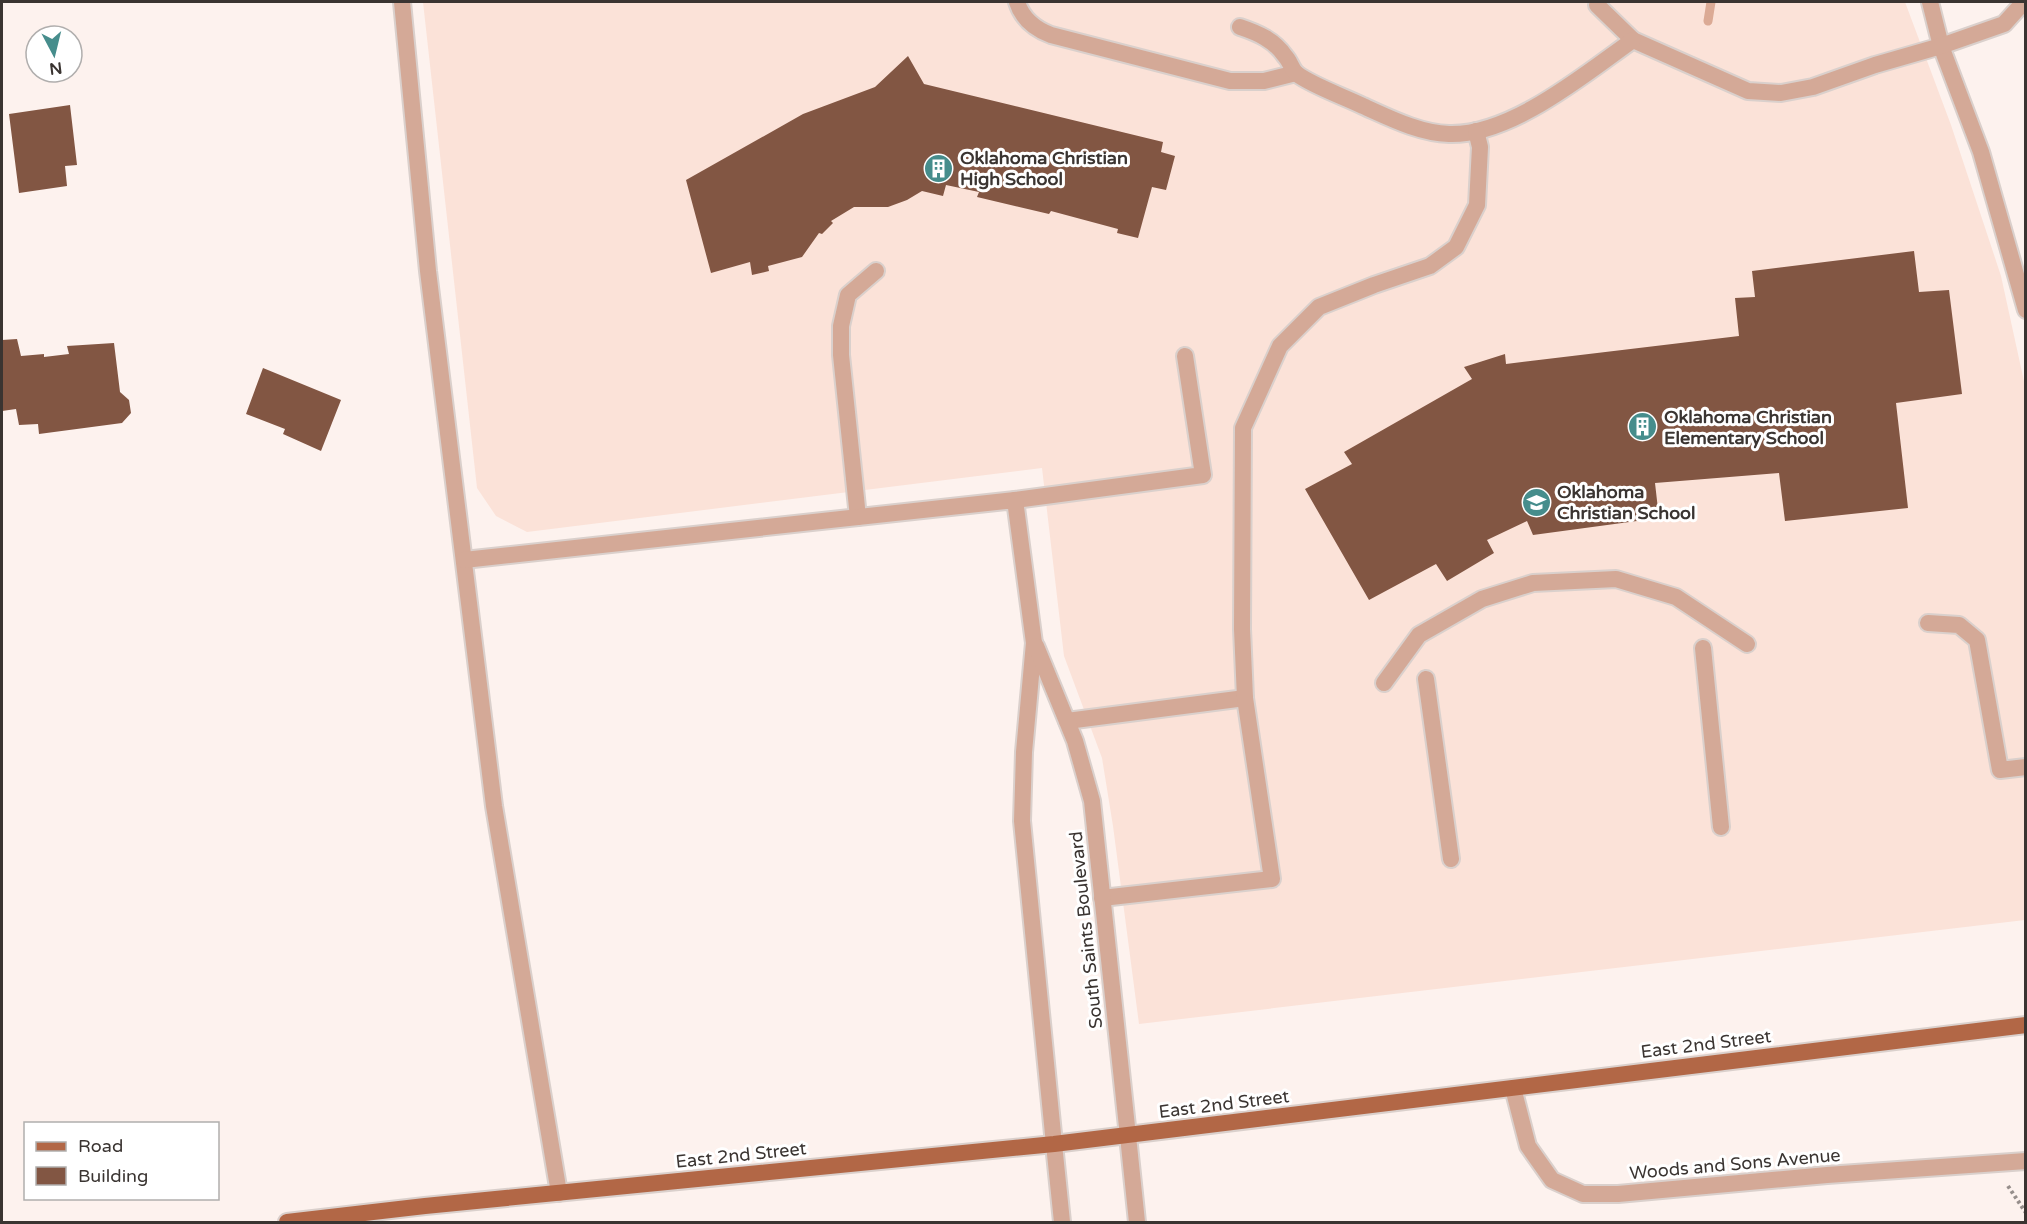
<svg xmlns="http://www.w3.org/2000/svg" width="2027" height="1224" font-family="'Varela Round',sans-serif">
  <rect width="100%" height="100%" fill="#fdf2ee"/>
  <path fill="#fbe2d8" d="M423,2H1905L1951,125L2001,276L2025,386V920L1139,1024L1113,826L1102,758L1064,656L1042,468L527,532L496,516L477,488Z"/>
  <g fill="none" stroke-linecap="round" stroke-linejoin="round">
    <path stroke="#dbaa95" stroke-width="9" d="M1708,21L1711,2"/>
  </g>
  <g fill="#825643">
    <path d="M908,56L924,84L1163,142L1161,152L1175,156L1166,190L1152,187L1138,238L1117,233L1118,229L1051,211L1049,214L977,197L979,192L946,185L943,196L922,191L907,200L888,207H854L831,221L833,223L822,234L819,233L802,257L768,266L769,271L752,275L750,262L711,273L686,180L803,114L875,87Z"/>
    <path d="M70,105L77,165L65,166L67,186L19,193L9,114Z"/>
    <path d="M1914,251L1919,292L1949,290L1962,394L1896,403L1908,508L1785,521L1779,473L1655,483L1659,518L1533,535L1527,521L1487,540L1494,553L1447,581L1436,564L1369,600L1305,489L1352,464L1344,452L1472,379L1464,367L1505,354L1506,364L1739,336L1735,298L1755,297L1752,271Z"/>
    <path d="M17,339L21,356L44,354V357L69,354L67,346L114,343L120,392L129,400L131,413L122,423L39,434L38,424L19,425L16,409L2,411V340Z"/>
    <path d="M263,368L341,400L321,451L283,434L285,429L246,414Z"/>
  </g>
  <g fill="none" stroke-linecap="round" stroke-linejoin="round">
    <defs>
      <g id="service">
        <path d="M1017,2C1022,18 1035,29 1051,35L1230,81H1264L1296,73"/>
        <path d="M1930,2L1941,46L1981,152L2026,310"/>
        <path d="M1597,5L1633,40L1748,91L1781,93L1813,87L1875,65L1941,46L2004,24L2024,2"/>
        <path d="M1240,27C1258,33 1274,40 1285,56C1290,61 1292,70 1297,74C1313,86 1345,97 1363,106C1390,118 1419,133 1449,134C1511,136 1585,74 1633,40"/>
        <path d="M1015,500L1203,475L1185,356"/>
        <path d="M858,517L841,355V326L848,295L876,271"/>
        <path d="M1928,623L1959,625L1977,640L2000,770L2026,767"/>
        <path d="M1703,648L1721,827"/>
        <path d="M1426,679L1451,859"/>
        <path d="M1384,683L1419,635L1482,599L1533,583L1616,579L1676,597L1747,644"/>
        <path d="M1067,721L1245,698"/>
        <path d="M1102,898L1272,879L1245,698L1242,629L1243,428L1280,346L1319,307L1374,285L1430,266L1456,247L1477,205L1480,147L1476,131"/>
      </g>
      <g id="minor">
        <path d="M402,2L428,271L494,806L559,1193"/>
        <path d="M464,560L1015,500L1034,643L1024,752L1022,821L1054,1144"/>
        <path d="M1036,646L1075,741L1092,801L1128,1136"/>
        <path d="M1513,1088L1528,1146L1552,1180L1583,1194H1618L1827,1175L2026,1161"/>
      </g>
      <g id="tertiary">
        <path d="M1128,1136L1137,1222"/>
        <path d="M1054,1144L1062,1222"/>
      </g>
      <path id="primary" d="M287,1222L425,1206L1054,1144L2026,1025"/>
    </defs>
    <use href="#service" stroke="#dad0cc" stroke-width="20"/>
    <use href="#minor" stroke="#dad0cc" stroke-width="20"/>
    <use href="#tertiary" stroke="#dad0cc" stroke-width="20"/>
    <use href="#primary" stroke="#dad0cc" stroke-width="20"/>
    <path stroke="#968e8b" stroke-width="4" stroke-dasharray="3 3" stroke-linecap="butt" d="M2008,1186L2026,1213"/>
    <use href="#service" stroke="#d4a997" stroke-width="16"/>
    <use href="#minor" stroke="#d4a997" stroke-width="16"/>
    <use href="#tertiary" stroke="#d4a997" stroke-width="16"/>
    <use href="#primary" stroke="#b26746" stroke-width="16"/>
  </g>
  <defs>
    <symbol id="building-disc" viewBox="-11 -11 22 22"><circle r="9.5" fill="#468d8c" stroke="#fff"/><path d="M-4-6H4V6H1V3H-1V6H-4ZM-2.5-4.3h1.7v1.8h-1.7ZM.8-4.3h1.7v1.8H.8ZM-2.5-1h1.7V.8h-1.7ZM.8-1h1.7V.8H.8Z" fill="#fff"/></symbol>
    <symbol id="school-disc" viewBox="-11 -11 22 22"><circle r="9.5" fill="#468d8c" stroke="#fff"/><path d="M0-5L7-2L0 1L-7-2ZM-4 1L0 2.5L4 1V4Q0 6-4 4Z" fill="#fff"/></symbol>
  </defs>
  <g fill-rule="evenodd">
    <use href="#building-disc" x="922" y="152" width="33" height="33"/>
    <use href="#building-disc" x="1626" y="410" width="33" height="33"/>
    <use href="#school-disc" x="1520" y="486" width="33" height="33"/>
  </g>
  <g text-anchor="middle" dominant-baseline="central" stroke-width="6" stroke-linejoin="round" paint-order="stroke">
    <g font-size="18" font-weight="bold" fill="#3a3431" stroke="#fff" text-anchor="start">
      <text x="960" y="158">Oklahoma Christian<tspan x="960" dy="21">High School</tspan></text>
      <text x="1664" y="417">Oklahoma Christian<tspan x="1664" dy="21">Elementary School</tspan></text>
      <text x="1557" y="492">Oklahoma<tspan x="1557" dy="21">Christian School</tspan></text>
    </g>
    <g font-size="18" fill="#3a3431" stroke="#fff">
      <text transform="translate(1086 930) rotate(-96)">South Saints Boulevard</text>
      <text transform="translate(1706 1044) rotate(-7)">East 2nd Street</text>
      <text transform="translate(1224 1104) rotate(-7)">East 2nd Street</text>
      <text transform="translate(741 1155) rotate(-6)">East 2nd Street</text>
      <text transform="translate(1735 1164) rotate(-5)">Woods and Sons Avenue</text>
    </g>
  </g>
  <rect width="2027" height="1224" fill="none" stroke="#3a3431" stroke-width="6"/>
  <rect x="24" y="1122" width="195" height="78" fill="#ffffff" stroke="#b0aead" stroke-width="1.5"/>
  <rect x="36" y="1142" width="30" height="9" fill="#b26746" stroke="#b0aead" stroke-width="1.5"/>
  <text x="78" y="1152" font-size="18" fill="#3a3431">Road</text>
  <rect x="36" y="1167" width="30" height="18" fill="#825643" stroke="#b0aead" stroke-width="1.5"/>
  <text x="78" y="1182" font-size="18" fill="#3a3431">Building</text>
  <g transform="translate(54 54) rotate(173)"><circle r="28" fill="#ffffff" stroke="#b0aead" stroke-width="1.5"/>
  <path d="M0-4.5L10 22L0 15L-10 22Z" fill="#468d8c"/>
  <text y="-9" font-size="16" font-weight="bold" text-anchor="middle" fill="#3a3431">N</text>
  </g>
</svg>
